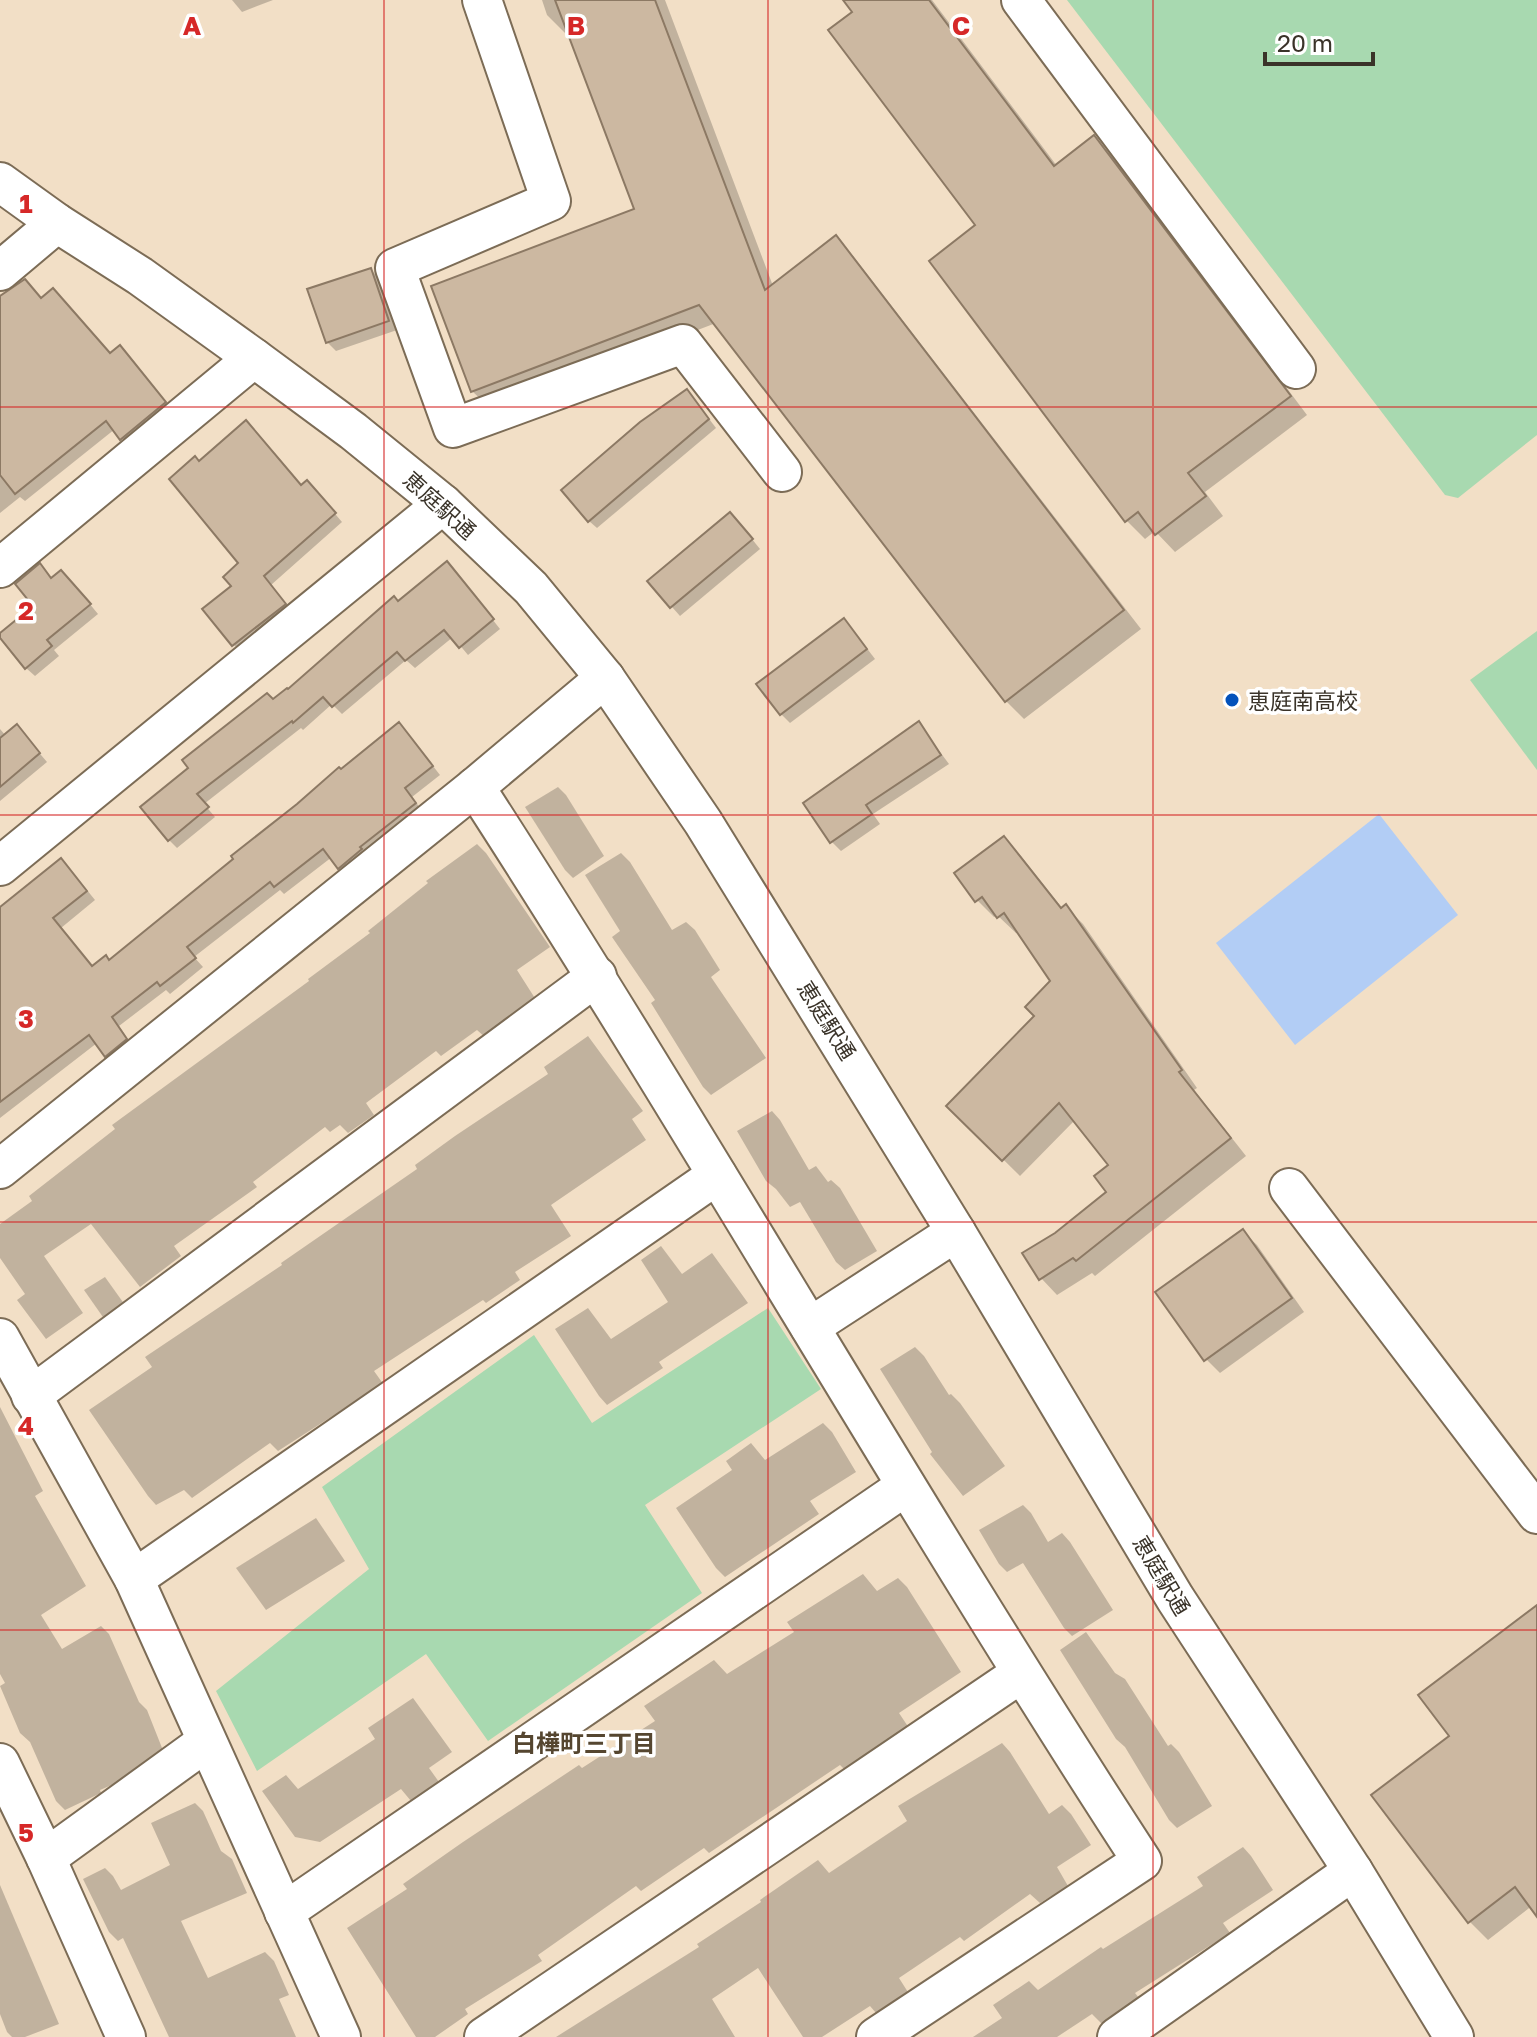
<svg xmlns="http://www.w3.org/2000/svg" width="1537" height="2037" font-family="'Golos Text','Noto Sans JP',sans-serif">
  <rect width="100%" height="100%" fill="#f2dfc6"/>
  <g fill="#a8d9b0">
    <path d="M1067,0H1537V435L1458,498L1445,495Z"/>
    <path d="M1537,631V770L1470,680Z"/>
    <path d="M768,1308L821,1389L645,1505L702,1593L488,1741L426,1654L257,1771L216,1691L369,1569L322,1487L534,1335L592,1423Z"/>
  </g>
  <path fill="#b2cdf5" d="M1379,814L1458,915L1295,1045L1216,943Z"/>
  <g fill="#0003">
    <path d="M232,0H273L242,12Z"/>
    <path d="M542,0H665L773,286L835,238L853,256L1141,629L1024,719L1006,701L716,323L491,409L472,391L636,210L569,31L565,33L547,15Z"/>
    <path d="M845,0H932L1057,166L1094,138L1112,156L1307,415L1205,492L1223,516L1175,552L1155,531L1145,539L1127,521L931,261L978,226L855,13Z"/>
    <path d="M371,270L380,279L397,330L336,351L327,342Z"/>
    <path d="M0,299L42,300L110,355L128,356L173,412L130,447L115,429L25,501L20,497L0,513Z"/>
    <path d="M694,399L716,428L597,528L589,521Z"/>
    <path d="M200,464L315,490L342,522L271,585L292,613L241,652L234,645V586L241,563Z"/>
    <path d="M739,523L760,549L680,616L650,582Z"/>
    <path d="M455,572L500,629L468,655L453,637L415,668L406,660L342,714L332,704L303,730L301,728L204,804L215,817L177,848L169,840L143,807L398,603Z"/>
    <path d="M52,580H70L98,614L54,650L59,656L35,676L26,668L36,606Z"/>
    <path d="M853,630L875,659L790,723L781,714Z"/>
    <path d="M919,724L949,764L873,814L880,824L841,851L832,842Z"/>
    <path d="M0,729L6,736L24,735L47,762L0,801Z"/>
    <path d="M408,734L440,775L412,797L423,812L348,876L332,857L284,894L280,890L194,957L203,967L170,994L166,990L119,1026L134,1048L115,1064L97,1043L0,1118V938L70,869L95,900L61,928L96,971L341,771Z"/>
    <path d="M558,787L566,795L604,856L573,878L565,870L525,807Z"/>
    <path d="M1004,839L1021,856L1063,909L1066,907L1083,924L1197,1088L1194,1090L1246,1156L1095,1276L1092,1273L1057,1295L1041,1278L1056,1235L1109,1192L1110,1165L1075,1120L1020,1176L949,1106L1037,1016L1053,981L1019,931L1016,933L997,915L994,917L977,900Z"/>
    <path d="M477,844L486,853L550,947L517,970L538,1003L487,1039L477,1030L441,1056L436,1051L366,1103L374,1115L348,1133L340,1125L330,1132L325,1127L253,1182L257,1187L174,1246L181,1256L140,1287L91,1224L44,1256L83,1313L46,1339L17,1300L25,1294L0,1258V1224L32,1201L29,1196L115,1129L112,1125L309,981L308,979L370,933L368,931L428,883L426,881Z"/>
    <path d="M621,853L630,862L672,930L686,922L695,930L720,970L711,977L766,1058L711,1095L703,1087L651,1003L655,1000L612,937L620,931L585,875Z"/>
    <path d="M588,1036L643,1111L632,1119L646,1140L551,1205L571,1236L515,1272L520,1280L486,1303L483,1300L374,1371L384,1385L348,1411L345,1408L278,1451L270,1443L192,1498L184,1490L156,1505L148,1496L89,1410L152,1367L145,1357L282,1265L281,1263L417,1169L415,1165L455,1136L548,1074L544,1067Z"/>
    <path d="M772,1111L780,1120L809,1170L816,1166L828,1182L831,1180L840,1188L877,1251L845,1270L836,1262L800,1202L790,1207L776,1189L766,1181L737,1131Z"/>
    <path d="M1243,1232L1257,1245L1304,1312L1220,1373L1206,1359Z"/>
    <path d="M661,1246L682,1274L712,1253L748,1303L659,1362L663,1368L607,1405L599,1396L555,1329L588,1308L611,1339L668,1302L641,1260Z"/>
    <path d="M105,1277L125,1305L105,1320L84,1290Z"/>
    <path d="M915,1347L924,1356L949,1395L951,1394L960,1403L1005,1466L963,1496L930,1454L932,1452L880,1369Z"/>
    <path d="M0,1407L43,1491L35,1496L86,1586L41,1615L62,1649L101,1626L109,1634L139,1702L147,1710L166,1758L154,1767L100,1790L101,1793L65,1810L56,1801L30,1742L20,1733L0,1686L5,1683L0,1674Z"/>
    <path d="M823,1423L832,1432L856,1472L810,1501L819,1514L725,1577L716,1568L676,1508L732,1470L726,1461L751,1443L765,1460Z"/>
    <path d="M1023,1505L1031,1513L1048,1542L1062,1533L1070,1542L1113,1610L1072,1636L1064,1628L1023,1563L1007,1572L999,1564L979,1530Z"/>
    <path d="M316,1518L345,1561L266,1610L236,1568Z"/>
    <path d="M863,1574L877,1591L898,1578L907,1587L961,1672L899,1713L913,1734L848,1773L840,1765L709,1853L704,1848L641,1891L636,1886L538,1955L542,1961L465,2009L468,2014L435,2037H416L347,1928L407,1889L403,1884L463,1842L579,1765L582,1768L655,1721L644,1706L714,1660L727,1674L794,1632L787,1622Z"/>
    <path d="M1537,1618V1909L1533,1905L1488,1940L1469,1921L1452,1736Z"/>
    <path d="M1086,1632L1115,1673L1125,1679L1168,1746L1171,1744L1179,1752L1212,1806L1177,1828L1169,1820L1125,1747L1116,1739L1060,1650Z"/>
    <path d="M413,1698L452,1752L429,1768L444,1789L416,1807L401,1789L320,1842L295,1837L262,1791L286,1775L298,1789L375,1739L368,1728Z"/>
    <path d="M1002,1743L1010,1752L1049,1814L1062,1805L1071,1814L1091,1845L1057,1867L1068,1886L1040,1903L1030,1894L964,1941L960,1937L899,1978L913,2000L882,2020L870,2006L822,2037H803L758,1968L712,1999L735,2037H556L699,1947L697,1944L761,1902L760,1900L818,1860L829,1873L907,1821L898,1806Z"/>
    <path d="M195,1803L203,1811L221,1851L232,1859L247,1893L181,1921L208,1978L265,1952L274,1961L289,1995L279,1999L296,2037H169L123,1938L118,1941L109,1932L83,1879L105,1868L113,1876L121,1890L170,1865L151,1823Z"/>
    <path d="M1243,1847L1251,1856L1273,1890L1223,1923L1230,1933L1135,1993L1139,1998L1102,2024L1092,2014L1057,2037H973L1002,2018L993,2005L1029,1981L1038,1990L1101,1947L1103,1949L1203,1886L1197,1877Z"/>
    <path d="M0,1885L59,2024L25,2037H12L7,2032L0,2014Z"/>
  </g>
  <g fill="#ccb8a1" stroke="#8c7964" stroke-width="2">
    <path d="M555,0H655L765,290L836,235L1124,610L1005,702L699,305L471,392L431,286L634,209Z"/>
    <path d="M843,0H929L1054,166L1094,135L1291,396L1188,473L1206,496L1155,535L1138,512L1125,522L929,261L975,225L828,30L852,12Z"/>
    <path d="M371,268L389,321L326,343L307,289Z"/>
    <path d="M25,279L41,298L53,288L110,353L120,345L166,402L120,440L106,421L15,494L0,475V296Z"/>
    <path d="M687,389L709,419L588,522L561,490L640,422Z"/>
    <path d="M246,420L301,485L307,480L336,513L264,576L286,604L232,646L202,609L231,586L223,577L238,563L169,479L195,456L199,461Z"/>
    <path d="M730,512L753,539L670,608L647,581Z"/>
    <path d="M447,561L494,619L459,648L444,630L405,661L397,652L332,707L323,697L293,723L292,721L197,794L209,807L168,841L140,807L188,768L182,760L267,693L273,699L287,688L288,689L394,596L398,601Z"/>
    <path d="M40,563L51,578L61,570L91,604L47,640L52,646L25,669L0,638V633L33,606L15,584Z"/>
    <path d="M844,618L867,649L780,715L756,684Z"/>
    <path d="M919,721L941,755L866,805L872,814L830,843L803,803Z"/>
    <path d="M399,722L433,766L405,788L416,803L360,847L362,849L338,869L323,849L274,887L270,882L187,947L196,958L160,986L157,982L112,1017L127,1039L105,1057L89,1035L0,1102V907L61,858L87,891L53,918L92,966L106,955L109,960L233,859L231,856L297,804L339,767L341,769Z"/>
    <path d="M17,724L40,753L0,787V738Z"/>
    <path d="M1004,836L1061,908L1066,904L1182,1070L1179,1072L1231,1138L1076,1261L1073,1258L1039,1280L1022,1253L1055,1233L1106,1192L1094,1176L1108,1165L1059,1103L1002,1161L946,1106L1034,1016L1025,1007L1050,981L1004,913L997,918L982,897L975,902L954,873Z"/>
    <path d="M1243,1229L1292,1298L1204,1361L1155,1292Z"/>
    <path d="M1537,1605V1917L1515,1887L1468,1923L1371,1795L1449,1736L1418,1695Z"/>
  </g>
  <g fill="none" stroke-linecap="round" stroke-linejoin="round">
    <defs>
      <g id="minor">
        <path d="M482,0L551,201L395,268L453,428L683,344L782,472"/>
        <path d="M1021,0L1296,369"/>
        <path d="M0,182L57,223L140,276L254,358L353,431L443,504L531,588L605,678L703,822L956,1232L1175,1598L1353,1871L1454,2037"/>
        <path d="M0,271L57,223"/>
        <path d="M0,568L254,358"/>
        <path d="M475,787C704,1141 912,1508 1142,1861L876,2037"/>
        <path d="M0,866L443,504"/>
        <path d="M0,1169L475,787L605,678"/>
        <path d="M1289,1188L1537,1514"/>
        <path d="M810,1327L956,1232"/>
        <path d="M0,1338L134,1579L341,2037"/>
        <path d="M31,1396L597,976"/>
        <path d="M134,1579L717,1175"/>
        <path d="M0,1763L46,1858L126,2037"/>
        <path d="M46,1858L206,1742"/>
        <path d="M284,1912L906,1486"/>
        <path d="M484,2037L1020,1674"/>
        <path d="M1117,2037L1353,1871"/>
      </g>
    </defs>
    <use href="#minor" stroke="#7c6c56" stroke-width="42"/>
    <use href="#minor" stroke="#fff" stroke-width="38"/>
  </g>
  <path fill="none" stroke="#d62828" stroke-width="2" stroke-opacity="0.55" d="M384,0V2037M768,0V2037M1153,0V2037M0,407H1537M0,815H1537M0,1222H1537M0,1630H1537"/>
  <circle fill="#0352bb" stroke="#fff" stroke-width="3" cx="1232" cy="700" r="8"/>
  <g text-anchor="middle" dominant-baseline="central" stroke-width="7" stroke-linejoin="round" paint-order="stroke">
    <g font-size="22" fill="#3a3329" stroke="#fff">
      <text transform="translate(440 505) rotate(42)">恵庭駅通</text>
      <text transform="translate(827 1020) rotate(58)">恵庭駅通</text>
      <text transform="translate(1162 1575) rotate(59)">恵庭駅通</text>
    </g>
    <g font-size="22" fill="#3a3329" stroke="#fff" text-anchor="start">
      <text x="1248" y="700">恵庭南高校</text>
    </g>
    <g font-size="24" font-weight="bold" fill="#554630" stroke="#fff">
      <text x="584" y="1742">白樺町三丁目</text>
    </g>
  </g>
  <g font-size="26" text-anchor="middle" font-weight="bold" fill="#d62828" stroke="#fff" stroke-width="7" stroke-linejoin="round" paint-order="stroke">
    <text x="192" y="35">A</text>
    <text x="576" y="35">B</text>
    <text x="961" y="35">C</text>
    <text x="26" y="213">1</text>
    <text x="26" y="620">2</text>
    <text x="26" y="1028">3</text>
    <text x="26" y="1435">4</text>
    <text x="26" y="1842">5</text>
  </g>
  <path d="M1265 52v12h108v-12" fill="none" stroke="#3a3329" stroke-width="4"/>
  <text x="1277" y="52" font-size="24" fill="#3a3329" stroke="#ffffff" stroke-width="6" paint-order="stroke">20 m</text>
</svg>
